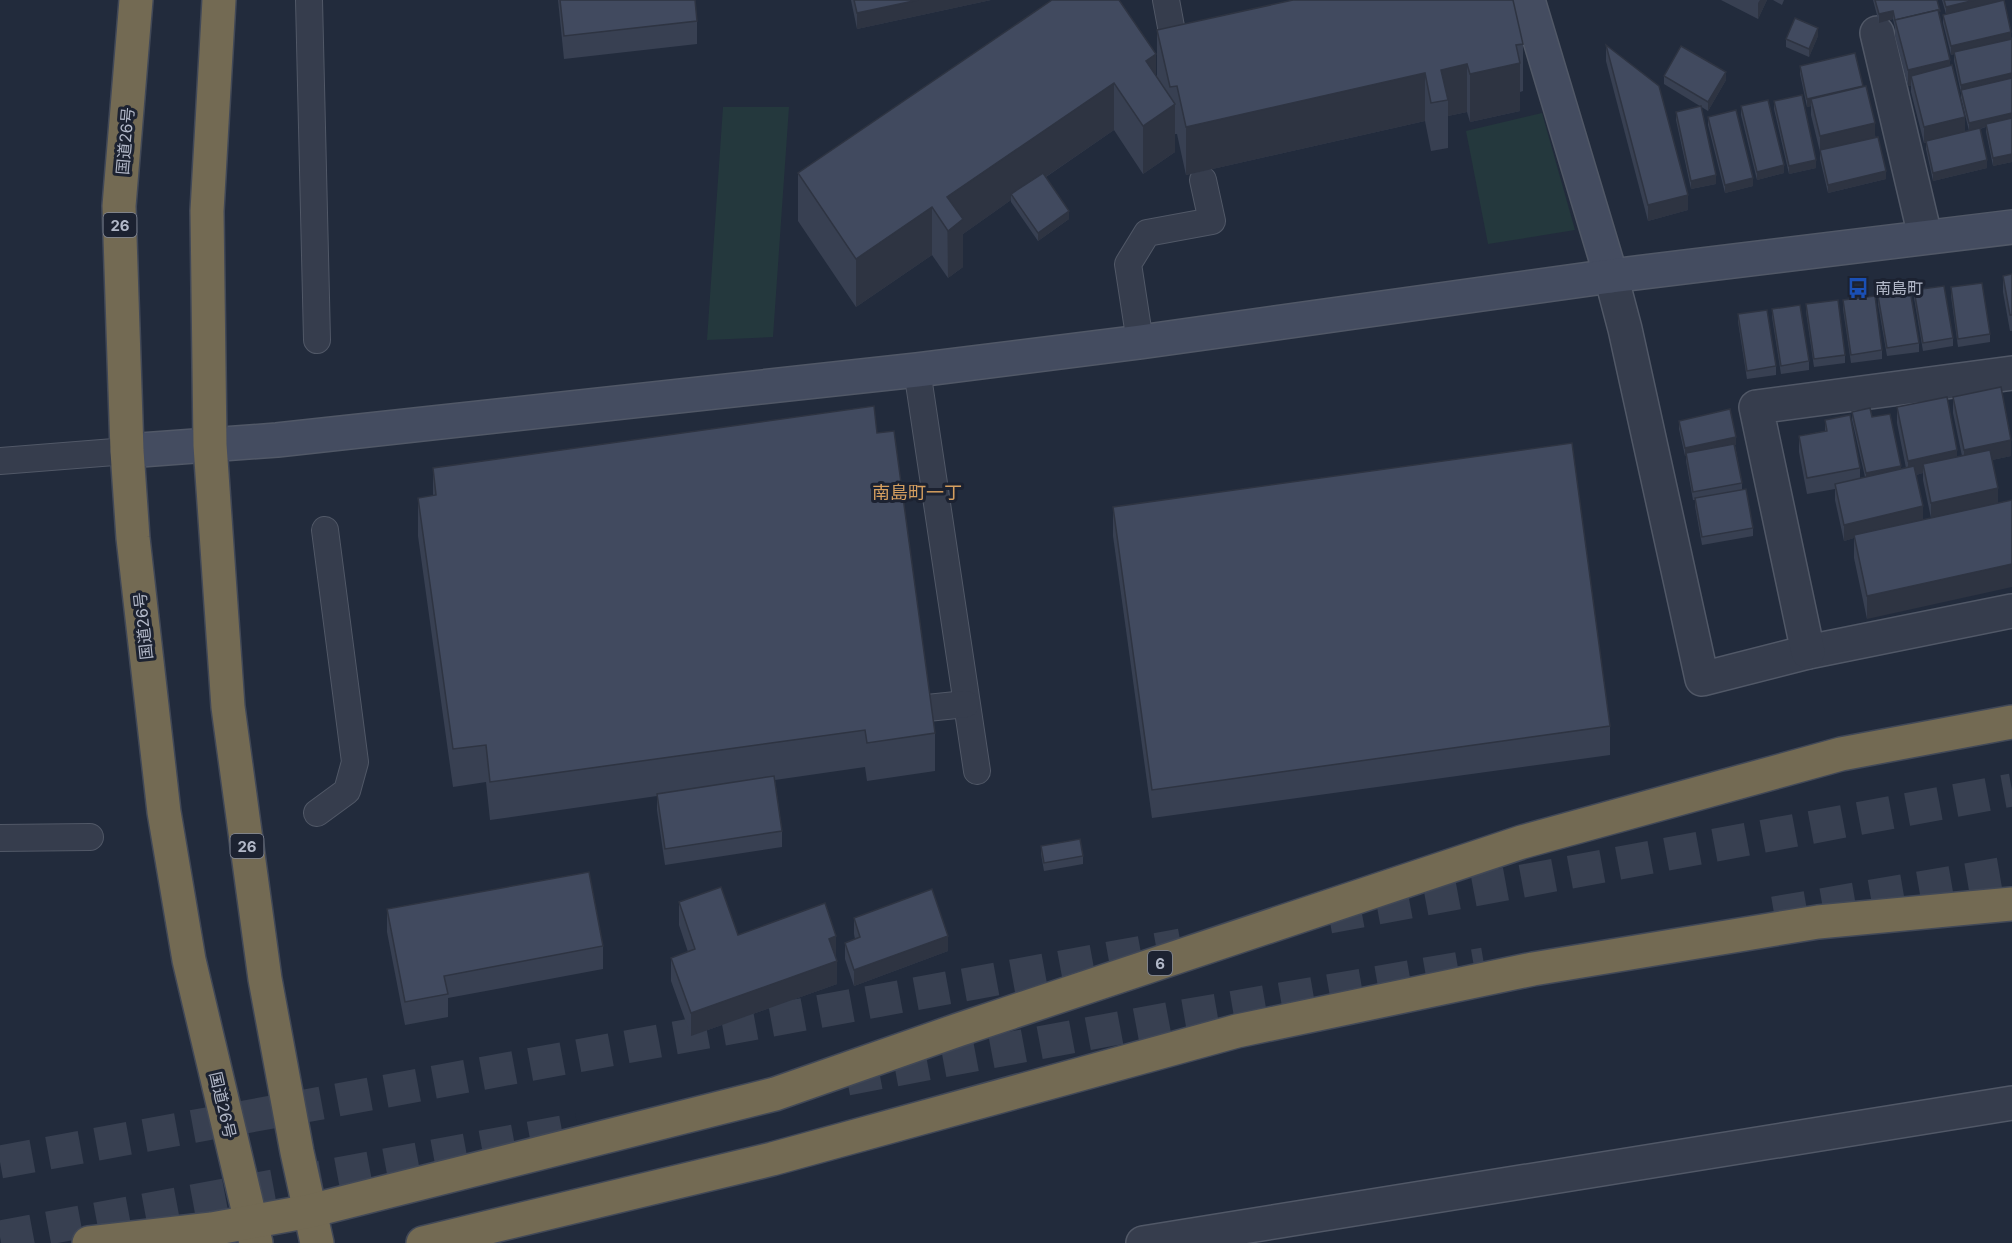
<svg xmlns="http://www.w3.org/2000/svg" width="2012" height="1243" font-family="Inter,'Noto Sans JP',sans-serif">
  <rect width="100%" height="100%" fill="#222b3c"/>
  <g fill="#24383d">
    <path d="M723,107H789L773,337L707,340Z"/>
    <path d="M1542,113L1575,230L1488,244L1466,131Z"/>
  </g>
  <g fill="none" stroke-linecap="round" stroke-linejoin="round">
    <g stroke="#384051" stroke-width="33" stroke-dasharray="33 16" stroke-linecap="butt">
      <path d="M1774,913L2012,872"/>
      <path d="M1329,917L2012,790"/>
      <path d="M847,1079L1177,1017L1484,964"/>
      <path d="M0,1162L1181,945"/>
      <path d="M0,1237L578,1129"/>
    </g>
    <defs>
      <g id="lane">
        <path d="M309,0L317,340"/>
        <path d="M1166,0L1177,59"/>
        <path d="M1140,342L1128,264L1147,233L1212,221L1203,180"/>
        <path d="M917,370L977,771"/>
        <path d="M0,461L127,451"/>
        <path d="M927,708L966,704"/>
        <path d="M317,813L347,791L355,762L325,530"/>
        <path d="M0,838L90,837"/>
      </g>
      <g id="street">
        <path d="M1877,33L1925,236"/>
        <path d="M1611,276L1625,329L1702,679L1808,652L2012,611"/>
        <path d="M1808,652L1756,407L2012,373"/>
        <path d="M1143,1243L2012,1103"/>
      </g>
      <g id="secondary">
        <path d="M1528,0L1611,276"/>
        <path d="M127,451L277,440L917,370L1140,342L1611,276L2012,227"/>
      </g>
      <g id="highway">
        <path d="M136,0L119,206L127,451L133,538L164,812L189,960L256,1243"/>
        <path d="M219,0L207,211L210,445L228,707L265,979L297,1152L317,1243"/>
        <path d="M89,1243L212,1229L310,1211L775,1094L958,1030L1522,842L1841,754L2012,722"/>
        <path d="M423,1243L772,1159L1237,1031L1533,969L1818,922L2012,904"/>
      </g>
    </defs>
    <use href="#lane" stroke="#515867" stroke-width="28"/>
    <use href="#street" stroke="#515867" stroke-width="36"/>
    <use href="#secondary" stroke="#515867" stroke-width="36"/>
    <use href="#highway" stroke="#414857" stroke-width="36"/>
    <use href="#lane" stroke="#363d4d" stroke-width="26"/>
    <use href="#street" stroke="#363d4d" stroke-width="33"/>
    <use href="#secondary" stroke="#444c60" stroke-width="33"/>
    <use href="#highway" stroke="#736a53" stroke-width="33"/>
  </g>
  <g fill="#384052" fill-rule="evenodd">
    <path d="M558,0H695L697,21V44L564,59Z"/>
    <path d="M851,0H991L857,29Z"/>
    <path d="M1052,0L1157,78V30L1523,44V91L1520,92V111L1470,122L1467,112L1448,116V148L1431,151L1425,121L1186,175L1177,134H1175V152L1143,174L1114,130L1046,177L1069,219L1038,241L1011,202V200L963,234V267L948,278L932,255L856,307L798,221V173Z"/>
    <path d="M1721,0H1767L1758,19Z"/>
    <path d="M1773,0H1784L1782,5Z"/>
    <path d="M1873,0H1937L1940,19L1950,66L1965,131H1969L1961,98V93L1954,61V54L1951,55L1943,23V15L1946,14L1942,0H2000L2012,40V162L1993,166L1986,132V127L1980,129L1987,168L1933,181L1926,149V143H1924L1911,92V86H1908L1895,36V28L1893,19L1879,23Z"/>
    <path d="M1818,36L1809,57L1786,47V39Z"/>
    <path d="M1606,45L1688,210L1648,221L1606,61Z"/>
    <path d="M1800,66L1863,87L1886,179L1828,193L1820,159V152L1811,115V106L1807,107L1800,74Z"/>
    <path d="M1664,76L1726,80L1708,111L1664,84Z"/>
    <path d="M1774,101L1816,168L1789,174L1774,109Z"/>
    <path d="M1741,106L1784,173L1757,180L1741,115Z"/>
    <path d="M1676,112L1716,184L1691,189L1676,120Z"/>
    <path d="M1708,117L1753,186L1725,193L1708,125Z"/>
    <path d="M2012,274V331H2010L2003,292V276Z"/>
    <path d="M1951,287L1990,334V342L1958,347L1951,296Z"/>
    <path d="M1914,290L1953,338V346L1923,351L1914,298Z"/>
    <path d="M1878,296L1919,343V352L1887,356L1878,304Z"/>
    <path d="M1843,300L1882,350V359L1851,363L1843,309Z"/>
    <path d="M1806,304L1845,355V363L1814,367L1806,312Z"/>
    <path d="M1772,309L1809,361V370L1781,374L1772,317Z"/>
    <path d="M1738,314L1776,366V375L1747,379L1738,322Z"/>
    <path d="M1953,397L2011,456L1992,460L1867,619L1854,558V538L1844,541L1835,500V489L1807,494L1799,452V436L1825,431V420L1860,468V478L1865,477L1852,420V412L1872,417L1901,469L1906,468L1897,423V407L1957,457L1962,456L1953,413ZM1923,473V480L1931,518L1923,520L1916,475Z"/>
    <path d="M1679,421L1736,445H1735L1742,483V490L1753,528V536L1702,545L1695,506V500H1693L1686,461V456H1685L1679,429Z"/>
    <path d="M877,433L935,733V771L867,781L865,767L775,780L782,831V847L665,865L657,810V796L490,820L486,782L453,787L418,536V498L433,496V468Z"/>
    <path d="M1113,507L1610,726V755L1152,818L1113,536Z"/>
    <path d="M1041,846L1083,856V864L1044,871L1041,854Z"/>
    <path d="M679,902L738,935L836,959L837,984L691,1036L671,981V958L688,952L679,925Z"/>
    <path d="M387,909L603,946V969L448,998V1017L405,1025L387,932Z"/>
    <path d="M854,918L948,951L854,986L845,959V943L855,939L854,934Z"/>
  </g>
  <g fill="#2e3442">
    <path d="M918,0H991L857,29V13Z"/>
    <path d="M1760,0H1767L1758,19V3Z"/>
    <path d="M1975,0H2000V2L1946,15V7Z"/>
    <path d="M1893,11V19L1879,23V14Z"/>
    <path d="M1818,28V36L1809,57V49Z"/>
    <path d="M2011,32V40L1951,55V46Z"/>
    <path d="M1156,54V102L1146,61Z"/>
    <path d="M1950,60V76H1911V86H1908V70Z"/>
    <path d="M1520,63V111L1470,122V74Z"/>
    <path d="M1467,64V112L1448,116V100L1441,70Z"/>
    <path d="M1726,72V80L1708,111V102Z"/>
    <path d="M1425,73V121L1186,175V127Z"/>
    <path d="M2012,73V81L1961,90V85Z"/>
    <path d="M1114,83V130L1015,198L1011,194V200L963,234V267L948,278L947,197Z"/>
    <path d="M1863,86V94L1811,99V106L1807,107V99Z"/>
    <path d="M1175,104V152L1143,174V126Z"/>
    <path d="M2012,113V121L1986,124V127L1969,131V123Z"/>
    <path d="M1965,117V133L1924,143V127Z"/>
    <path d="M1875,123V139L1820,152V136Z"/>
    <path d="M2012,154V162L1993,166V158Z"/>
    <path d="M1816,160V168L1789,174V166Z"/>
    <path d="M1987,160V168L1933,181V173Z"/>
    <path d="M1784,165V173L1757,180V172Z"/>
    <path d="M1886,171V179L1828,193V185Z"/>
    <path d="M1716,175V184L1691,189V181Z"/>
    <path d="M1753,178V186L1725,193V185Z"/>
    <path d="M1688,195V210L1648,221V205Z"/>
    <path d="M932,207V255L856,307V259Z"/>
    <path d="M1069,211V219L1038,241V233Z"/>
    <path d="M1736,437V445L1687,456L1686,453V456H1685V448Z"/>
    <path d="M2011,440V456L1964,466V450Z"/>
    <path d="M1957,450V466L1923,464V473L1908,477V461Z"/>
    <path d="M1901,466V474L1866,481V473Z"/>
    <path d="M1998,488V504L1931,519V503Z"/>
    <path d="M1923,506V522L1854,535V538L1844,541V525Z"/>
    <path d="M2012,564V587L1867,619V596Z"/>
    <path d="M836,936V959L829,939Z"/>
    <path d="M948,936V951L854,986V970Z"/>
    <path d="M837,961V984L691,1036V1013Z"/>
  </g>
  <g fill="#414a5f" stroke="#2e3442" stroke-width="1.5">
    <path d="M560,0H695L697,21L564,36Z"/>
    <path d="M854,0H918L857,13Z"/>
    <path d="M1052,0H1119L1156,54L1146,61L1175,104L1143,126L1114,83L947,197L963,219L948,231L932,207L856,259L798,173Z"/>
    <path d="M1293,0H1513L1523,44L1516,45L1520,63L1470,74L1467,64L1441,70L1448,100L1431,103L1425,73L1186,127L1177,86L1170,87L1157,30Z"/>
    <path d="M1875,0H1937L1940,11H1938V10L1895,20L1893,11L1879,14Z"/>
    <path d="M1944,0H1975L1946,7Z"/>
    <path d="M2004,0L2011,32L1951,46L1943,15Z"/>
    <path d="M1938,10L1950,60L1908,70L1895,20Z"/>
    <path d="M1795,18L1818,28L1809,49L1786,39Z"/>
    <path d="M2012,39V73L1961,85L1954,52Z"/>
    <path d="M1606,45L1659,86L1688,195L1648,205Z"/>
    <path d="M1681,46L1726,72L1708,102L1664,76Z"/>
    <path d="M1855,53L1863,86L1807,99L1800,66Z"/>
    <path d="M1952,65L1965,117L1924,127L1911,76Z"/>
    <path d="M2012,78V113L1969,123L1961,90Z"/>
    <path d="M1866,86L1875,123L1820,136L1811,99Z"/>
    <path d="M1802,95L1816,160L1789,166L1774,101Z"/>
    <path d="M1768,100L1784,165L1757,172L1741,106Z"/>
    <path d="M1701,106L1716,175L1691,181L1676,112Z"/>
    <path d="M1736,110L1753,178L1725,185L1708,117Z"/>
    <path d="M2012,118V154L1993,158L1986,124Z"/>
    <path d="M1980,128L1987,160L1933,173L1926,141Z"/>
    <path d="M1878,137L1886,171L1828,185L1820,150Z"/>
    <path d="M1043,173L1069,211L1038,233L1011,194Z"/>
    <path d="M2012,274V315H2010L2003,276Z"/>
    <path d="M1982,283L1990,334L1958,339L1951,287Z"/>
    <path d="M1944,286L1953,338L1923,343L1914,290Z"/>
    <path d="M1910,290L1919,343L1887,348L1878,296Z"/>
    <path d="M1875,296L1882,350L1851,355L1843,300Z"/>
    <path d="M1838,300L1845,355L1814,359L1806,304Z"/>
    <path d="M1800,305L1809,361L1781,366L1772,309Z"/>
    <path d="M1767,310L1776,366L1747,371L1738,314Z"/>
    <path d="M2001,387L2011,440L1964,450L1953,397Z"/>
    <path d="M1947,397L1957,450L1908,461L1897,407Z"/>
    <path d="M874,406L877,433L894,431L935,733L867,743L865,730L490,782L486,745L453,749L418,498L436,495L433,468Z"/>
    <path d="M1870,408L1872,417L1890,414L1901,466L1866,473L1852,412Z"/>
    <path d="M1730,409L1736,437L1685,448L1679,421Z"/>
    <path d="M1850,415L1860,468L1807,478L1799,436L1827,431L1825,420Z"/>
    <path d="M1572,443L1610,726L1152,790L1113,507Z"/>
    <path d="M1734,444L1742,483L1693,492L1686,453Z"/>
    <path d="M1990,450L1998,488L1931,503L1923,464Z"/>
    <path d="M1914,466L1923,506L1844,525L1835,484Z"/>
    <path d="M1746,489L1753,528L1702,537L1695,498Z"/>
    <path d="M2012,500V564L1867,596L1854,535Z"/>
    <path d="M774,776L782,831L665,849L657,794Z"/>
    <path d="M1080,839L1083,856L1044,863L1041,846Z"/>
    <path d="M589,872L603,946L444,976L448,994L405,1002L387,909Z"/>
    <path d="M721,887L738,935L825,903L836,936L829,939L837,961L691,1013L671,958L695,949L679,902Z"/>
    <path d="M932,889L948,936L854,970L845,943L860,937L854,918Z"/>
  </g>
  <defs>
    <symbol id="bus-bare" viewBox="-9 -9 18 18"><path d="M-5-6H5V4H4V6H2V4H-2V6H-4V4H-5ZM-3.5-4V0h7V-4ZM-3.5 1.2v1.5H-2V1.2ZM2 1.2v1.5H3.5V1.2Z" fill="#1a4fb4" stroke="#1c2231" stroke-width="2.5" paint-order="stroke"/></symbol>
  </defs>
  <g fill-rule="evenodd">
    <use href="#bus-bare" x="1843" y="273" width="30" height="30"/>
  </g>
  <g text-anchor="middle" dominant-baseline="central" stroke-width="6" stroke-linejoin="round" paint-order="stroke">
    <g fill="#1c2231" stroke="#858b9b" stroke-width="1.5">
      <rect x="103.5" y="213" width="33" height="24" rx="4.5"/>
      <rect x="230.5" y="834" width="33" height="24" rx="4.5"/>
      <rect x="1148" y="951" width="24" height="24" rx="4.5"/>
    </g>
    <g font-size="15" font-weight="bold" fill="#b2b8c8">
      <text x="120" y="225">26</text>
      <text x="247" y="846">26</text>
      <text x="1160" y="963">6</text>
    </g>
    <g font-size="16" fill="#b2b8c8" stroke="#1c2231">
      <text transform="translate(125 141) rotate(-85)">国道26号</text>
      <text transform="translate(143 626) rotate(-96)">国道26号</text>
      <text transform="translate(223 1105) rotate(77)">国道26号</text>
    </g>
    <g font-size="16" fill="#b2b8c8" stroke="#1c2231" text-anchor="start">
      <text x="1875" y="288">南島町</text>
    </g>
    <g font-size="18" fill="#d69f5f" stroke="#1c2231">
      <text x="917" y="492">南島町一丁</text>
    </g>
  </g>
</svg>
